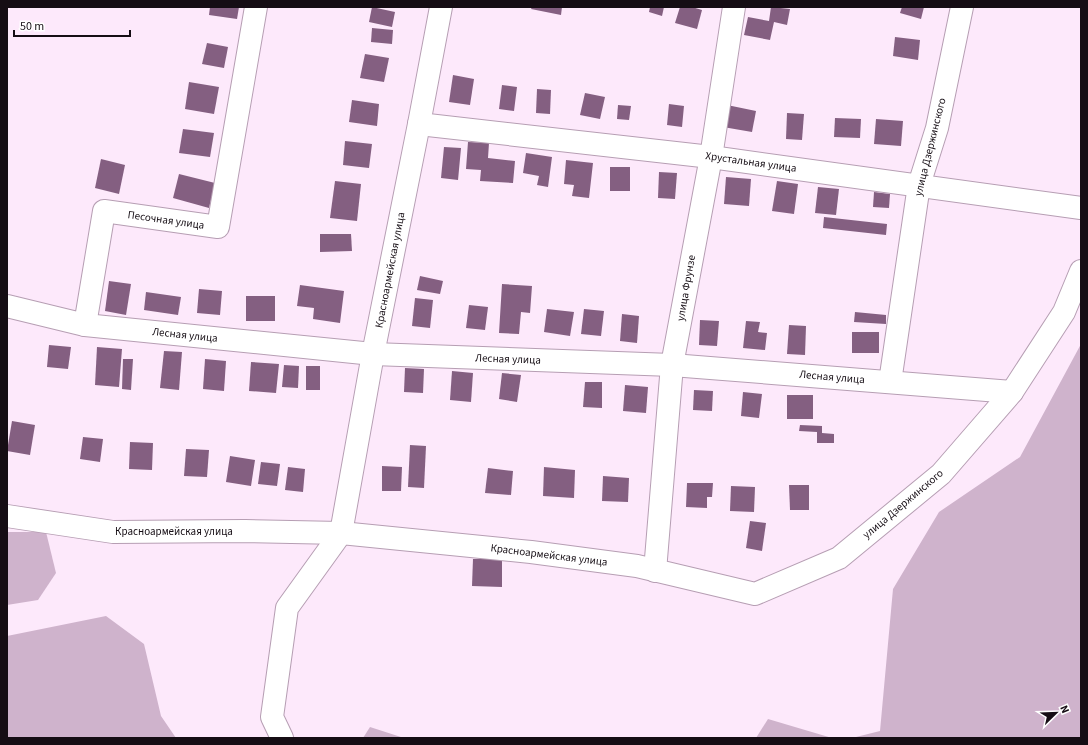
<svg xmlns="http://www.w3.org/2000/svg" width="1088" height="745" font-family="'Source Sans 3',sans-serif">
  <rect width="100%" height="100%" fill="#fde9fb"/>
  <g fill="#cfb3cc">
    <path d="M1081,344V738H852L880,731L893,589L939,512L1020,457Z"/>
    <path d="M7,532H46L56,573L38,600L7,605Z"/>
    <path d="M106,616L144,644L161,716L176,738H7V636Z"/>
    <path d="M768,719L832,738H756Z"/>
    <path d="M370,727L404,738H363Z"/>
  </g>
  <g fill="#845f81">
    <path d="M210,7H239L237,19L209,15Z"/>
    <path d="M372,7L395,12L392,27L369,22Z"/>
    <path d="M532,7H562L561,15L531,9Z"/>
    <path d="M650,7H664L662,16L649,12Z"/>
    <path d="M680,7H692L702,10L697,29L675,23Z"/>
    <path d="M771,7L790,9L787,25L774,22L770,40L744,35L748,17L769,21Z"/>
    <path d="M902,7H924L921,19L900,13Z"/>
    <path d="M372,28L393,30L392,44L371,42Z"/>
    <path d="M895,37L920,40L918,60L893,56Z"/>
    <path d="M207,43L228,47L224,68L202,64Z"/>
    <path d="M365,54L389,58L384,82L360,78Z"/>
    <path d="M453,75L474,79L470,105L449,102Z"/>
    <path d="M189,82L219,87L214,114L185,109Z"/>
    <path d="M502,85L517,87L514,111L499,109Z"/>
    <path d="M537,89L551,90L550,114L536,113Z"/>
    <path d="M585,93L605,97L600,119L580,115Z"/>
    <path d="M352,100L379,104L377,126L349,122Z"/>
    <path d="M669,104L684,106L682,127L667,125Z"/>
    <path d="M618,105L631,106L629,120L617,119Z"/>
    <path d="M727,105L756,111L752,132L723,127Z"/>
    <path d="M787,113L804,114L802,140L786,139Z"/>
    <path d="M835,118L861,119L860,138L834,137Z"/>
    <path d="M876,119L903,121L901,146L874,144Z"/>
    <path d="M183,129L214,133L210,157L179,153Z"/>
    <path d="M345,141L372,144L369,168L343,165Z"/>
    <path d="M468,142L489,143L488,158L515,161L513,183L480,181L481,170L466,169Z"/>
    <path d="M444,147L461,148L458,180L441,178Z"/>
    <path d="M526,153L552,157L548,187L537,185L539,176L523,173Z"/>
    <path d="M101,159L125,165L119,194L95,188Z"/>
    <path d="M566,160L593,163L589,198L572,196L574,185L564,184Z"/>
    <rect x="610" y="167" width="20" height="24"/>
    <path d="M659,172L677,173L675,199L658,198Z"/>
    <path d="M179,174L215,183L209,208L173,198Z"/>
    <path d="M726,177L751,179L749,206L724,204Z"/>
    <path d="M335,181L361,184L357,221L330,218Z"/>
    <path d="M777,181L798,184L794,214L772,211Z"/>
    <path d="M818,187L839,189L836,215L815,213Z"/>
    <path d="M874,192L890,194L889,208L873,207Z"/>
    <path d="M824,217L887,224L886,235L823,228Z"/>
    <path d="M320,234H351L352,251L320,252Z"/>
    <path d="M420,276L443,281L440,294L417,290Z"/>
    <path d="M109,281L131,284L126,315L105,311Z"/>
    <path d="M502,284L532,286L530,313L521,312L519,334L499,333Z"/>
    <path d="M300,285L344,291L340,323L313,319L314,308L297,306Z"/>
    <path d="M199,289L222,291L220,315L197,313Z"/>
    <path d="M146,292L181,297L178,315L144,310Z"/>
    <rect x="246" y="296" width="29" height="25"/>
    <path d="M415,298L433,300L430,328L412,326Z"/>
    <path d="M469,305L488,307L485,330L466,328Z"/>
    <path d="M547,309L574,312L570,336L544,332Z"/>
    <path d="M584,309L604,311L601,336L581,334Z"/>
    <path d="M855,312L886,315V324L854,322Z"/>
    <path d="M622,314L639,316L637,343L620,341Z"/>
    <path d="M700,320L719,321L717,346L699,345Z"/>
    <path d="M746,321L760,322L758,332L767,333L765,350L743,348Z"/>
    <path d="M789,325L806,326L805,355L787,354Z"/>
    <rect x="852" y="332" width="27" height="21"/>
    <path d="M49,345L71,347L68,369L47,367Z"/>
    <path d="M97,347L122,349L119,387L95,385Z"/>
    <path d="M164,351L182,352L179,390L160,388Z"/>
    <path d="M123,359H133L131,390L122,389Z"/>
    <path d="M205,359L226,361L224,391L203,389Z"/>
    <path d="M251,362L279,364L276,393L249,391Z"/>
    <path d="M284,365L299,366L298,388L282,387Z"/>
    <rect x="306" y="366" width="14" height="24"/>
    <path d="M405,368L424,369L423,393L404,392Z"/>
    <path d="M452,371L473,373L471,402L450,400Z"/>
    <path d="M502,373L521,375L517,402L499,399Z"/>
    <path d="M585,382H602V408L583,407Z"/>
    <path d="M625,385L648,387L646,413L623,411Z"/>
    <path d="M694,390L713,391L712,411L693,410Z"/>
    <path d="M743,392L762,394L759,418L741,416Z"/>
    <rect x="787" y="395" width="26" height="24"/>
    <path d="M12,421L35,425L30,455L7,451Z"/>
    <path d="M800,425L822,426V433L834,434V443H817V432L799,431Z"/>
    <path d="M83,437L103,439L100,462L80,459Z"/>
    <path d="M130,442L153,443L152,470L129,469Z"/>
    <path d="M410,445L426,446L424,488L408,487Z"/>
    <path d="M186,449L209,450L207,477L184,476Z"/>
    <path d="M230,456L255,460L251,486L226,482Z"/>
    <path d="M261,462L280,464L277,486L258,484Z"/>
    <path d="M382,466L402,467L401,491H382Z"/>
    <path d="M288,467L305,469L303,492L285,490Z"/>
    <path d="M544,467L575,470L574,498L543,496Z"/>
    <path d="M488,468L513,471L511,495L485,493Z"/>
    <path d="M603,476L629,478L628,502L602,501Z"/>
    <path d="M687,483H713L712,497H707V508L686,507Z"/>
    <path d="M789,485H809V510H790Z"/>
    <path d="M731,486L755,487L754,512L730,511Z"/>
    <path d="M750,521L766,523L762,551L746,548Z"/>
    <path d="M473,559H502V587L472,586Z"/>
  </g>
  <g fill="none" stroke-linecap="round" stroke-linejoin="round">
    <defs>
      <g id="minor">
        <path d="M419,124L711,157L1081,208"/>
        <path d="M7,306L85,325L373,354L672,365L1012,392"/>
        <path d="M85,325L104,211L218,227L256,7"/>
        <path d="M890,382L919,185L937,128L962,7"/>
        <path d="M7,516L113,532L245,531L341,533L531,552L637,566L755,594L839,558L941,474L1012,392L1064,312L1081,271"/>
        <path d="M655,571L672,365L711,157L734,7"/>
        <path d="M282,738L272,717L287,608L341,533L373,354L419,124L441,7"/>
      </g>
    </defs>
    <use href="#minor" stroke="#b69eb3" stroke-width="24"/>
    <use href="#minor" stroke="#fff" stroke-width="22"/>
  </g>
  <g text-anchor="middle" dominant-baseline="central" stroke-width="3.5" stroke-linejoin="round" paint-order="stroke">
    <g font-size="11" fill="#150d14" stroke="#fff">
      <text transform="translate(930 147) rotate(-76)">улица Дзержинского</text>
      <text transform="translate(751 162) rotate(8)">Хрустальная улица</text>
      <text transform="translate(166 220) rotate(8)">Песочная улица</text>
      <text transform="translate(390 270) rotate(-79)">Красноармейская улица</text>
      <text transform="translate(686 288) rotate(-80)">улица Фрунзе</text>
      <text transform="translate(185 335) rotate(6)">Лесная улица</text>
      <text transform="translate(508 359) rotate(2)">Лесная улица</text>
      <text transform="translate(832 377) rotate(5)">Лесная улица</text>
      <text transform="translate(903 504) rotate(-40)">улица Дзержинского</text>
      <text x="174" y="531">Красноармейская улица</text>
      <text transform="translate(549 555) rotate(7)">Красноармейская улица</text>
    </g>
  </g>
  <rect width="1088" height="745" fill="none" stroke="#150d14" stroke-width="16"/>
  <g transform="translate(1056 713) rotate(67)" stroke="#ffffff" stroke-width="3" paint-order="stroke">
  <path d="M0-3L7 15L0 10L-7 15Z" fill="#150d14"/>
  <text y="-6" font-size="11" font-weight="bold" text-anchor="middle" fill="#150d14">N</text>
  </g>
  <path d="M14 30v6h116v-6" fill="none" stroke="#150d14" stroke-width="2"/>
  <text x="20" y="30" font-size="12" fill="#150d14" stroke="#ffffff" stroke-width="3" paint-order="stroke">50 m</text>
</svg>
